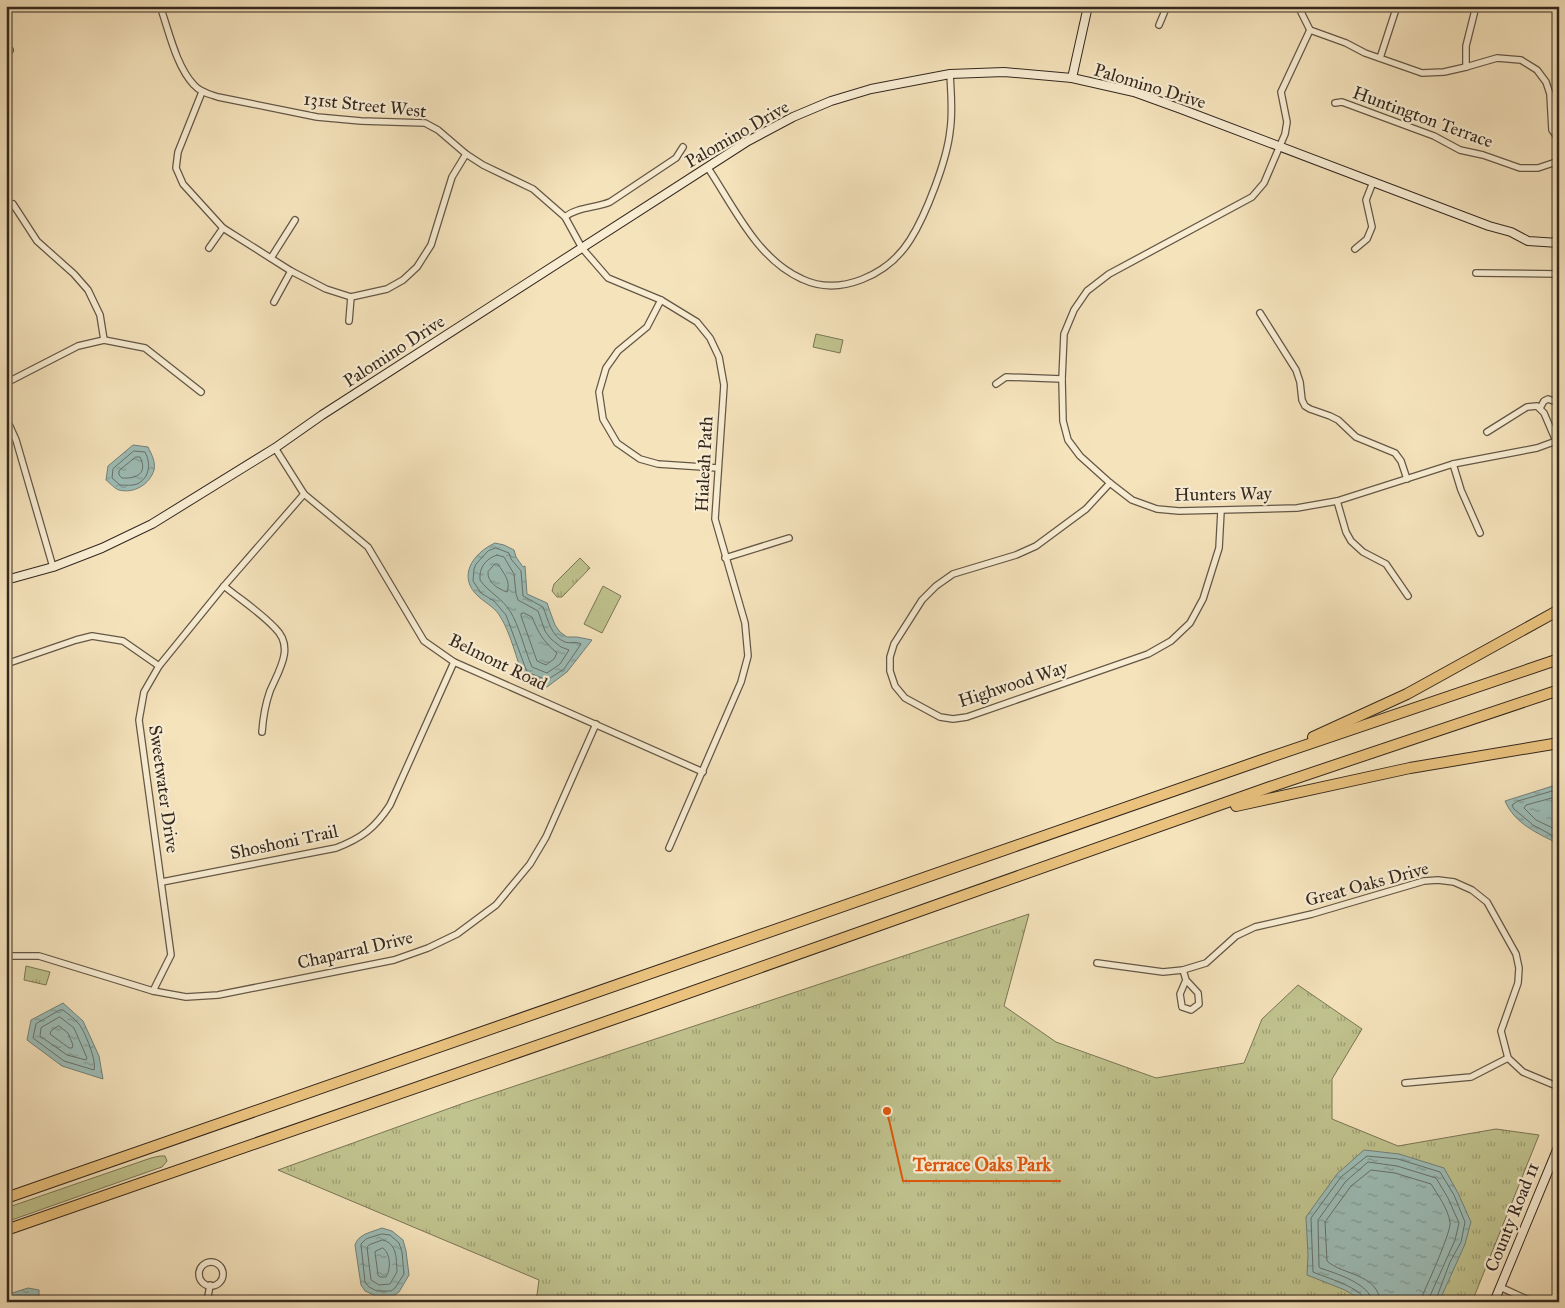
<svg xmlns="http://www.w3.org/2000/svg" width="1565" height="1308" font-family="'IM FELL Great Primer',serif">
  <defs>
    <pattern id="park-tufts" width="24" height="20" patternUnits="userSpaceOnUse" patternTransform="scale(1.25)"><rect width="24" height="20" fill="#c0c38e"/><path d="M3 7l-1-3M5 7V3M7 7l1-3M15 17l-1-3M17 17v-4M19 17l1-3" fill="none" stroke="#9d9e73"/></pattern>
    <pattern id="water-ripples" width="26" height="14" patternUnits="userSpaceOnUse" patternTransform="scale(1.25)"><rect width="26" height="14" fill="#9dbdb7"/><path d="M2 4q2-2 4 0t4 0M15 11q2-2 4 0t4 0" fill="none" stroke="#819a94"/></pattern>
  </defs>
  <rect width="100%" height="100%" fill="#f5e3bc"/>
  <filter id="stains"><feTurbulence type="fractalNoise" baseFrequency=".004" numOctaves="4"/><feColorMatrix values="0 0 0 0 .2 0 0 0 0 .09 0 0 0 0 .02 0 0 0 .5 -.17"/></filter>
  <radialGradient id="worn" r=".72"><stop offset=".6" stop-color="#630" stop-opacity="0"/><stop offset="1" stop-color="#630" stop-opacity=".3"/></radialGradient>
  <g fill="#c0c38e" stroke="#7a7656">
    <path d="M816,334L843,340L840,353L813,347Z"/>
    <path d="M603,586L621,596L602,633L584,624Z"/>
    <path d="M160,1156H165L167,1161L162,1167L156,1169L6,1222V1208L151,1158Z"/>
  </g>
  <g fill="url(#park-tufts)" stroke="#7a7656">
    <path d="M580,558L590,568L562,597H557L552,591L554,584Z"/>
    <path d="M1029,914L1004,1006L1056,1042L1156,1078L1244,1063L1262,1019L1298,985L1362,1029L1332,1079V1119L1398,1146L1496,1129L1539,1135L1472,1302H536L539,1280L278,1170L464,1103Z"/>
    <path d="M26,966L50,972L46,985L24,980Z"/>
  </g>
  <g fill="url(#water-ripples)" stroke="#73817a">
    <path d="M133,445L148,447C151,453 156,462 154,470C150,484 134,494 119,490C115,489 110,483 106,480L108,466Z"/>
    <path d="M495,543L504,545L514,550L516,557L523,567L525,566L527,594L547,603L555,625L560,632L567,637H577L592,640L567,672L547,687L523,676C517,660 510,632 501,618C496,608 487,604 479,597C456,577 473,553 495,543Z"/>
    <path d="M1559,784V844C1537,833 1515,824 1505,801Z"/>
    <path d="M63,1003L83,1021L99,1056L103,1079L62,1066L27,1040L31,1020Z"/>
    <path d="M1364,1150L1399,1154L1444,1168L1458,1193L1471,1222L1465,1244L1439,1302H1365L1345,1290L1307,1275L1308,1255L1306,1217L1337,1174Z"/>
    <path d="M382,1228L392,1231L403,1240L406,1251L409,1275L399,1292L393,1296H376L365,1291L361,1285L355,1245C358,1234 372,1232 382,1228Z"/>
    <path d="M28,1288L39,1290V1299L33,1302H6V1295Z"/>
  </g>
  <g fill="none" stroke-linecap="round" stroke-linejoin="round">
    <g stroke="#68726a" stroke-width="1">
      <path d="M134,451L145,452C151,463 150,478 137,484C132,486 125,485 120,485L112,478L113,469Z"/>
      <path d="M136,457H140C148,473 137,479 122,478L119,475V471Z"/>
      <path d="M496,548L509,553L511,559L521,571L523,596L543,607C548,619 551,637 565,642C570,644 576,641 581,644L564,669L547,680L527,672L506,615L494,601L481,593L473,581L474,569L476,564L488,551Z"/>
      <path d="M497,555L504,557L514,574L516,594L518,600L538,611L545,631L551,639L561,647L569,650L560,664L547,673L532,667C525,651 519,625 510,611C502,598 488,592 480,580C479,568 485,559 497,555Z"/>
      <path d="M495,564H498C504,574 511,581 507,592C498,589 487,582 488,572Z"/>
      <path d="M524,613L532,617C539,634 543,641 557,653L554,659L546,665L537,661L521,616V614Z"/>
      <path d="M1559,789L1518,801L1512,805L1514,809L1533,825L1559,839"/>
      <path d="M1559,796L1526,805L1524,808L1536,820L1559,831"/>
      <path d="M60,1010H63C68,1014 75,1019 79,1024C85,1032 97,1061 94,1070L64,1061L33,1038L36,1024Z"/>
      <path d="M60,1017L74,1028L87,1058L86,1060L67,1055L40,1036L41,1028Z"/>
      <path d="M59,1026L68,1033L73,1045L72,1048H69L50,1034L51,1031Z"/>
      <path d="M382,1234L390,1235L399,1243L402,1252L404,1274L395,1288L391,1291H377L369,1287L365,1282L361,1244L366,1239Z"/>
      <path d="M383,1240C398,1244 396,1260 397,1272L390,1284L379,1285L371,1280L367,1247L369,1245Z"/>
      <path d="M383,1248C391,1254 391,1269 386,1277H380L378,1275L375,1252Z"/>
      <path d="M1366,1302C1364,1288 1324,1277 1313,1272L1311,1218L1341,1177L1367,1156L1398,1159L1440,1172L1454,1195L1465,1222L1461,1242L1450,1262L1435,1302"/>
      <path d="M1372,1302C1371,1284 1335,1273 1320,1268L1319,1266L1318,1220L1346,1181L1368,1162L1397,1166L1436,1178L1448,1198L1459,1223L1455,1240L1430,1296L1429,1302"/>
      <path d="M1380,1302C1379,1274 1342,1275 1327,1261L1325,1222L1351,1186L1371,1170L1395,1173L1431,1184C1438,1195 1448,1209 1450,1222C1452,1230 1428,1283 1423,1294L1422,1302"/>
    </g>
    <defs>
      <g id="street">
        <path d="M160,6C169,31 176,66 194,85C200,92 209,94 218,97L317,117L361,121L425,123L438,130L466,154L483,165L533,189L565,217L582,248L608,278L661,300L697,322L710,338L719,357L724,385L715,519L745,623L748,656L741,682L669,848"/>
        <path d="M1298,6L1310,30"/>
        <path d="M1159,25L1167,6"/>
        <path d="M1310,30L1281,92L1287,122L1285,134L1264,183L1252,197L1109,274L1087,291L1074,310L1064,334L1062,379L1063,421L1068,440L1080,456L1110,483L1132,500L1157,509L1179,511L1297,508L1337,501L1453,464L1537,448L1559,440"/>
        <path d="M1310,30L1346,43L1365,53L1422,73L1444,72L1466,67L1497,58L1521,60L1537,70L1546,82L1550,94L1552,130L1559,140"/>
        <path d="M6,51L10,50"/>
        <path d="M1380,58L1397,6"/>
        <path d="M1466,67V46L1476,6"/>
        <path d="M202,92L178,152L176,168L183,184L223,228L291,271L326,289L351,297L387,289L403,280L417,267L431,245L452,177L466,154"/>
        <path d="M1335,103L1342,102L1434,136L1460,150L1483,155L1520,168H1538L1559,161"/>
        <path d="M708,168C734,207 757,259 802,279C840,297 888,275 910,240C926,215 947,160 950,131C953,112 951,93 950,74"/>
        <path d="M13,204L37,241L74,274L88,290L100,315L104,340"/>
        <path d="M565,217C577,207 596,208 610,202L676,158L683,147"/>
        <path d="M1555,243L1559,228"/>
        <path d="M209,248L223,228"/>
        <path d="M1355,249L1367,239L1372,227L1366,200L1373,182"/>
        <path d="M271,258L295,220"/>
        <path d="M1476,273L1559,274"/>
        <path d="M661,300L647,327L618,351L606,368L599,392L603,419L617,443L640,459L658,464L718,468"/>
        <path d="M274,302L291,271"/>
        <path d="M1260,313L1296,370L1300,382L1302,400L1305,406L1310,409L1330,416L1338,420L1356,437L1395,453L1401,461L1407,479"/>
        <path d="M349,321L351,297"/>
        <path d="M6,383L78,346L104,340L145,348L201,392"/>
        <path d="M996,384L1006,377L1062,379"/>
        <path d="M1540,408L1544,401L1548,399L1559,403"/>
        <path d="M6,418L16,440L53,567"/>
        <path d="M1487,432L1527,407L1537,406L1544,413L1556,441"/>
        <path d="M275,448L304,494L368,547L424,641L454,662L703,772"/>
        <path d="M1453,464L1461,490L1480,533"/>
        <path d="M1110,483L1086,509L1036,546L1016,555L953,574L936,586L922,600L894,644L890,657V671L895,686L905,698L940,717L953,719L967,717L1148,654L1171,641L1190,623L1203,599L1219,548L1221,511"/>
        <path d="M1337,501L1346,532L1351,541L1363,552L1386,564L1408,596"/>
        <path d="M725,558L789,538"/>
        <path d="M224,586C241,600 260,612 275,628C295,647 279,670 270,691C265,705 263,718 262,732"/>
        <path d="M6,664L76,640L92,636L123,641L159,666"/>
        <path d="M162,882L336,848C362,838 375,828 390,805L454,662"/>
        <path d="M6,956H39L153,991L186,997L218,995L394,960L428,948L457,934L496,905L530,864L546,837L596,724"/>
        <path d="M1097,963L1163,972L1183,970L1206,963L1236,936L1255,927L1312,914L1424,881L1438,880L1454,882L1472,890L1487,902L1516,954L1519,968L1518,983L1501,1031L1508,1058L1523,1072L1559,1087"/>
        <path d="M1183,970L1186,980L1180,994L1182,1007L1191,1010L1199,1004L1198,993L1186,980"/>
        <path d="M153,991L171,955L139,720L144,692L159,666L224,586L304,494"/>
        <path d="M1405,1083L1471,1077L1508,1058"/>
        <circle cx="211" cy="1274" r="12"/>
        <path d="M1500,1287L1533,1302"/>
        <path d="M207,1302L210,1285"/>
      </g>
      <g id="secondary">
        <path d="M1072,78L1088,6"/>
        <path d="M6,580L53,567L102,548L152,524L275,448L322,415L748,141L793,117L831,101L871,89L950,74L1004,72L1072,78L1134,92L1181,109L1373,182L1489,226L1511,232L1528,241L1559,243"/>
        <path d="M1494,1302L1559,1145"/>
      </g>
      <g id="highway">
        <path d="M1313,737L1407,694L1559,610"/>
        <path d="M1236,806L1410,768L1559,743"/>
        <path d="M6,1198L1262,760L1559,659"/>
        <path d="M6,1230L640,1010L1270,787L1559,690"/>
      </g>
    </defs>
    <use href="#street" stroke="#645746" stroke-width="8"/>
    <use href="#secondary" stroke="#34281e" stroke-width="10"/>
    <use href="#highway" stroke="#34281e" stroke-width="12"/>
    <use href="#street" stroke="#f8edd3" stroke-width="5.5"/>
    <use href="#secondary" stroke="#f8edd3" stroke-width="8"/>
    <use href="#highway" stroke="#eac27e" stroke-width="10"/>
  </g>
  <g text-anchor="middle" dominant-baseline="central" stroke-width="4.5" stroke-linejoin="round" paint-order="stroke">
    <g font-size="18" fill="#34281e" stroke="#f8edd3">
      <text transform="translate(1150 86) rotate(17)">Palomino Drive</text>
      <text transform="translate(365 105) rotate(6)">131st Street West</text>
      <text transform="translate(1423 117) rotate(20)">Huntington Terrace</text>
      <text transform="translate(737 134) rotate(-30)">Palomino Drive</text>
      <text transform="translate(394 351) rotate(-33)">Palomino Drive</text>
      <text transform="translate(704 464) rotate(-87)">Hialeah Path</text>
      <text transform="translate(1223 494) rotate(-1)">Hunters Way</text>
      <text transform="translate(498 662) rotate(26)">Belmont Road</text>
      <text transform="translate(1013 684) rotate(-18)">Highwood Way</text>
      <text transform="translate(164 789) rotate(82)">Sweetwater Drive</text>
      <text transform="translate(284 842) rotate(-12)">Shoshoni Trail</text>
      <text transform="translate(1367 884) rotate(-15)">Great Oaks Drive</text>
      <text transform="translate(355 950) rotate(-13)">Chaparral Drive</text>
      <text transform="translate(1512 1217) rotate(-68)">County Road 11</text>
    </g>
  </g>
  <path fill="none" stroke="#df570d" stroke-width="2" d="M887 1111L903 1181H1061"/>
  <circle fill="#df570d" stroke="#f8edd3" stroke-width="2" cx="887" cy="1111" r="5"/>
  <g font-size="19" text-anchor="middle" font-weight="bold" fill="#df570d" stroke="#f8edd3" stroke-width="4.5" stroke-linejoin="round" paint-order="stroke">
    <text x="982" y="1171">Terrace Oaks Park</text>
  </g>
  <rect width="1565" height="1308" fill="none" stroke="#f5e3bc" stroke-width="25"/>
  <rect x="8" y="8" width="1550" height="1293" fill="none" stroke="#34281e" stroke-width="2.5"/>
  <rect x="12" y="12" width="1540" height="1283" fill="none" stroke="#34281e"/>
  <rect width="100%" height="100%" filter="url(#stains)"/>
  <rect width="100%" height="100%" fill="url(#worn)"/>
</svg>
